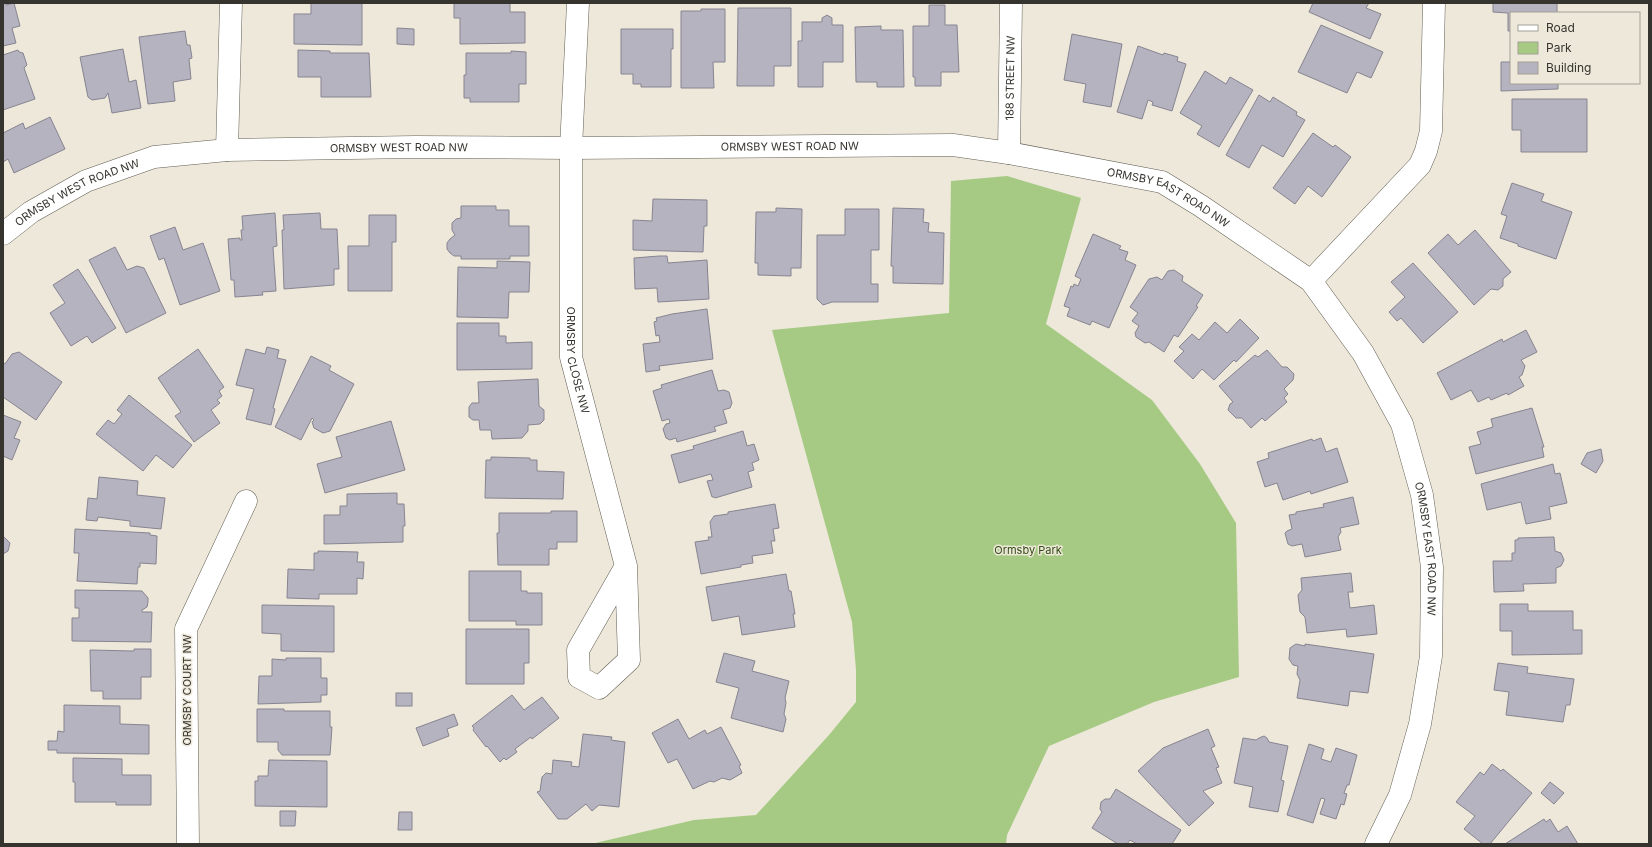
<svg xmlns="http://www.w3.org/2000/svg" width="1652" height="847" font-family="Inter,sans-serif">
  <rect width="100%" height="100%" fill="#ede8da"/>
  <path fill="#a6ca83" d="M1007,176L1081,198L1046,324L1152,400L1200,464L1236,523L1239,677L1154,702L1049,746L1007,835L1006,844H591L694,820L756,815L829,735L856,702V670L852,622L772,330L949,313L951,181Z"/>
  <g fill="#b6b3c0" stroke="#878491">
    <path d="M3,3H6V5L14,3L20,26L12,28L16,43L3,46Z"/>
    <path d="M311,3H362V45L294,44V14H311Z"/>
    <path d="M454,3H510V12H525V43L460,44V18H454Z"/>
    <path d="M1313,3H1369L1366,8L1381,14L1370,39L1309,12Z"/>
    <path d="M1493,3H1557V13H1511V31H1508V13L1493,12Z"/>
    <path d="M929,5H945V25H957L959,72H941V86H915V77H913V26H929Z"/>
    <path d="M738,8H791V66H774V86H737Z"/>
    <path d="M701,9H725V62H713L714,88H681V11H701Z"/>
    <path d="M827,15L832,18V25H843V62H823V87H798V41H802V22H822V18Z"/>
    <path d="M1321,25L1383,52L1371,78L1357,72L1347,93L1298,72Z"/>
    <path d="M881,26V30H903L904,87H877V82H856L855,27Z"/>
    <path d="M397,28L414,29V45L397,44Z"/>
    <path d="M621,29H673V49H671V87H641V84H633V74H621Z"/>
    <path d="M185,31L187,45H190L192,58L189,59L191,79L173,82L175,101L148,104L139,37Z"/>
    <path d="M1072,34L1122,44L1111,107L1083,102L1086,84L1064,80Z"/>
    <path d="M1138,46L1163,55L1164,53L1178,57L1177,61L1186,64L1172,111L1152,105L1153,102L1148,100L1142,119L1117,112Z"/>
    <path d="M123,49L129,82L136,80L141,108L112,113L108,93L105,98L92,100L88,97L80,57Z"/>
    <path d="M18,50L19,52L23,53L27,65L24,68L35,99L3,110V55Z"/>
    <path d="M298,50L330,51V53H369L371,97H321V77H298Z"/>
    <path d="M511,51L526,52V84H519V102H470V98H464V75H466V53H511Z"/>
    <path d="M1501,62H1511V83H1558V89L1501,91Z"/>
    <path d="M1205,71L1226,84L1230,77L1253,90L1219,147L1197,134L1202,126L1180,113Z"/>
    <path d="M1259,95L1270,102L1273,97L1297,112L1296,115L1305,120L1283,157L1262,145L1249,168L1226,155Z"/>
    <path d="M1512,99H1587V152H1521V130H1512Z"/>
    <path d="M50,117L65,149L14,173L8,159L3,162V133L23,123L25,129Z"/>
    <path d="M1313,133L1333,147L1335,145L1351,157L1322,197L1308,186L1295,204L1273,188Z"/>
    <path d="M1512,183L1544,194L1541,201L1572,212L1556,259L1518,246V244L1500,238L1507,216L1501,214Z"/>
    <path d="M653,199L707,200V226H704L703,252L633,250V220L652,221Z"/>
    <path d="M461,206H496V210H509V226H529V256H510V259H461V256H454L450,253L447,249V243L450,239L455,235L452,230V223L456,219L461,218Z"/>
    <path d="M776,208L802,209L801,268H791V276L758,275V263H755L756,212H776Z"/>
    <path d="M893,208L924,209L923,222L929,223L928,232L944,233L943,284L893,283V266H891Z"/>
    <path d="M845,209H879V250H871V284H878V302H832L823,305L817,299V235H845Z"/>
    <path d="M275,213L277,246L273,247L276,291L262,292L263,295L235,297L234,280H231L228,239L240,238V240H242L241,230H243L242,216Z"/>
    <path d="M320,213L321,229H337L339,269H334V285L284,289L282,230H284L283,215Z"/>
    <path d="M369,215H396V242H392V291H348V246H369Z"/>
    <path d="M175,227L183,250L203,243L220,291L180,305L164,258L159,260L150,236Z"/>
    <path d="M1475,230L1511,272L1503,279V286L1498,290L1491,289L1474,305L1428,253L1448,234L1458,245Z"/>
    <path d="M1093,234L1121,246L1119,249L1128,252L1125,260L1136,265L1109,328L1092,321L1090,325L1067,316L1070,308L1064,306L1071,286L1073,287L1074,284L1078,286L1081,279L1075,276Z"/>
    <path d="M115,247L127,270L137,266L144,268L166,313L126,333L89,260Z"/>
    <path d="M659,256H667L668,263L707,260L709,299L658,302L657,288L635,289L634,258Z"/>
    <path d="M497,261L530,262L529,292H509L508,318L457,317L458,267L497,268Z"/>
    <path d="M1413,263L1458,312L1423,343L1401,318L1397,321L1389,312L1405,297L1391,282Z"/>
    <path d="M78,269L116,328L92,343L87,336L71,346L50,313L65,303L53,285Z"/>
    <path d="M1174,270L1183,276L1182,281L1203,295L1196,306L1198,307L1178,337L1174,335L1164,352L1149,342L1145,343L1136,337L1135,333L1139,326L1132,321L1138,313L1130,307L1149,279L1157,277L1162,280L1168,271Z"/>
    <path d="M707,309L713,359L659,366L660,370L646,372L643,344L660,342L659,335L656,336L654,322L657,321L656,318L672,314Z"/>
    <path d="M1240,319L1259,338L1236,362L1234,360L1214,380L1202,369L1193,379L1174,361L1184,351L1179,347L1192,334L1199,340L1215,322L1227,333Z"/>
    <path d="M457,323H499V336H506V343L532,342V369L457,370Z"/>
    <path d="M1526,330L1537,352L1521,360L1525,366L1522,375L1519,377L1524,386L1508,395L1507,393L1491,400L1489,397L1478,402L1471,390L1451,400L1437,373L1502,339L1503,342Z"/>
    <path d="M267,347L279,350L277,358L286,360L273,408L275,409L271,425L246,419L254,389L236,385L246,349L265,354Z"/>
    <path d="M198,349L224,387L219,391L222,396L217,400L220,403L211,410L220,423L194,442L175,416L181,412L158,378Z"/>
    <path d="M1267,350L1282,367H1287L1294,374L1293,380L1284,389L1288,394L1284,398L1287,402L1265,421L1262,418L1251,428L1242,418H1236L1228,410L1230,404L1233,402L1219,386L1255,355L1258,357Z"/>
    <path d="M19,352L62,382L36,420L3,397V363L5,364L12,354Z"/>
    <path d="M311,356L331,366L329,370L354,384L330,431L323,433L314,428L312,422L314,420L312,418L301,440L275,427Z"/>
    <path d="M712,370L718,391L724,390L729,392L732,403L730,408L723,410L727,423L714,427L716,431L677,442L676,438L670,440L666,438L663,429L666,424L670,423L669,419L662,421L653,391L662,388L661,385Z"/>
    <path d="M538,379L539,406L544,410V420L540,424L528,425V431L522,438L492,439L491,430H480L479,420H473L469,417V407L472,403H479L478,382Z"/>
    <path d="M129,395L192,445L173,468L156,455L143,471L96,434L108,420L114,424L122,414L117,410Z"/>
    <path d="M1532,408L1544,447H1542L1544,457L1476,474L1469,447L1481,444L1477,432L1493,427L1491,419Z"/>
    <path d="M3,415L21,422L14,438L20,440L12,460L3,456Z"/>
    <path d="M391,421L405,470L325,493L317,464L342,457L336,437Z"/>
    <path d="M743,431L747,446L754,444L759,460L752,463L754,470L748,472L752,487L715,498L714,497H712L707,481L713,480L711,474L679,483L671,455L694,449L693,446Z"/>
    <path d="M1321,438L1326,452L1337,448L1348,482L1311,494L1310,491L1283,500L1277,483L1265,487L1257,462L1269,458L1268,453L1312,439L1313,441Z"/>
    <path d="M1601,449L1603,461L1596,473L1581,464L1587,453Z"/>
    <path d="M491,457L530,458V460H537V471L564,472L563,499L485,498L486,460H491Z"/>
    <path d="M1553,464L1555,474L1560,473L1567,503L1549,507L1551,519L1526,524L1521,502L1487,510L1481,484Z"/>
    <path d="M99,477L138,481L137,495L165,498L161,529L130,526V521L98,517L97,521L86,520L88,498L97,499Z"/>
    <path d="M397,493V504H404L405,526H403V542L324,544V515H340V506H347V494Z"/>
    <path d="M1353,497L1359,524L1340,528L1341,532L1338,537L1341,550L1305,557L1302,544L1292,546L1288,544L1285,533L1287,531L1292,529L1289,515L1296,514V512L1324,507L1323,504Z"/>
    <path d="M775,504L779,528L773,529L775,541H771L773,553L752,556L753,563L741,565V567L701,574L695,542L709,540L708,537H712L710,522L714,516L728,514V512Z"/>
    <path d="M551,511H577V542H557V549H549V565H498L497,533H499V513H551Z"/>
    <path d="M75,529L150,533V535L157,536L156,564L140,563V567H138L137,584L77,581L79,553H74Z"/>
    <path d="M3,536L10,543L8,551L3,554Z"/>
    <path d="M1554,537L1555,551L1561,553L1564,560L1561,566L1556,568V583L1523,584L1524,591L1494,592L1493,561H1512V553H1515V540H1518V538Z"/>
    <path d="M318,551L358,552L357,562H364L363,579L357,578V594H319V599L287,598L288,569L314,570V553H318Z"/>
    <path d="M469,571H521V591H527V593H542V625H516V621H469Z"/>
    <path d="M1351,573L1353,592H1348L1350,608L1374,605L1377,634L1347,637L1346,629L1307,633L1305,617L1300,612L1298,595L1302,590L1301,578Z"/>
    <path d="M786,574L789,591H791L795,614H793L795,627L742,635L739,616L712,621L706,587Z"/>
    <path d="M75,590L142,591L148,598V602L147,607L142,610V612H152L151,642L72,641V618H79V608H75Z"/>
    <path d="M1500,604H1528V611H1573V630H1582V654L1512,655V631H1500Z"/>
    <path d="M262,605L334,606V652L281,651V634L262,633Z"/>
    <path d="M466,629H529V663H524V684H466Z"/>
    <path d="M1296,644L1305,646V644L1374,654L1368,693L1350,691L1348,706L1297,698L1300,680L1297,674L1298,666L1293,665L1289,659L1290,648Z"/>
    <path d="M134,649H151V677H141V699H103V691H91L90,650L134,651Z"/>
    <path d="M724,653L755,661L752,671L789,681L785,698L786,703L784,714L786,719L783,732L731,718L739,688L716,682Z"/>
    <path d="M286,658H321V678H327V695H321V702L258,704L259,676H272V659L286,660Z"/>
    <path d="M1498,663L1528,667L1527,673L1574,679L1570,705H1566L1563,722L1506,715L1509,692L1494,690Z"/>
    <rect x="396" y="693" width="16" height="13"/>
    <path d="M512,695L524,710L542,697L559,718L532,739L531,737L515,749L517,752L506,760L504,758L500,762L487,746L486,747L473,730L474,728L472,726Z"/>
    <path d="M64,705L120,706V724L149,725V754L57,753V750H48V741H57L58,731L64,732Z"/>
    <path d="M257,709H284V711H330V727H332L330,755H282L278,750V742H257Z"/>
    <path d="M454,714L458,725L447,729L449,736L423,746L416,728Z"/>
    <path d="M678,719L689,739L705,730L707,734L721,727L741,765L739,766L742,773L730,780L722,778L714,782L710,781L693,789L677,759L668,763L652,733Z"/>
    <path d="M1208,729L1215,746L1211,748L1219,767L1216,768L1222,783L1203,791L1214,803L1189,826L1138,771L1163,748Z"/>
    <path d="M583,734L612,737L611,740L625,742L619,807L599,805L592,811L586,804L567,819H558L537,792L540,791L542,777L546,773L552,774L553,760L572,762L571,766L579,767Z"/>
    <path d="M1264,736L1267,738L1269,742L1288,746L1281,780L1284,781L1278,812L1249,807L1253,787L1234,783L1243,738L1256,740L1259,738Z"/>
    <path d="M1309,744L1324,749L1321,759L1331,762L1336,748L1357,755L1349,785H1347L1344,793L1347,794L1344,805L1341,804L1336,819L1320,814L1325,799L1321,798L1313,823L1287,815Z"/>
    <path d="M73,758L122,759V775H151V805H116V802H75V782H73Z"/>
    <path d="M269,760L327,761V807L255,806V781H258V776H268Z"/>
    <path d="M1492,764L1501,771L1503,769L1532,793L1490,844H1483L1464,829L1475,816L1456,802L1480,772L1484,775Z"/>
    <path d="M1550,782L1564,793L1554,804L1541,793Z"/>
    <path d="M1116,789L1181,830L1172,844H1137L1130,840L1127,844H1118L1092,828L1102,812L1100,809L1101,802L1105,799H1110Z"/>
    <path d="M280,811H296L295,826H280Z"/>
    <path d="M399,812H412V830H398Z"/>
    <path d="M1544,819L1546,822L1550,819L1558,832L1567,826L1578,844H1505Z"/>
  </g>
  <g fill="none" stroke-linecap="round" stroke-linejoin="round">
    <defs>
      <g id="minor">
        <path id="s1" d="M578,3L571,148V357L626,566L629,660L599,688L579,677L578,650L626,566"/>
        <path d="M227,150L231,3"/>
        <path id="s2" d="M1009,153L1011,3"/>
        <path id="s3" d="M3,234L31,212L86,181L154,157L227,150L415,147L571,148L953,145L1009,153L1162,182L1201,206L1311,281L1363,353L1402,424L1422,495L1432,567L1431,656L1420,724L1400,795L1376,844"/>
        <path d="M1311,281L1420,165L1426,151L1431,131L1434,3"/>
        <path d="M188,844L186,629L246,501"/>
      </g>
    </defs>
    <use href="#minor" stroke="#635f54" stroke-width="23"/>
    <use href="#minor" stroke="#fff" stroke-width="22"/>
  </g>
  <g text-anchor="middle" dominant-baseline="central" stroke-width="3" stroke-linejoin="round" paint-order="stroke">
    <g font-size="11" fill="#36342f" stroke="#ede8da">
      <text stroke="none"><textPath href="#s2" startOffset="75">188 STREET NW</textPath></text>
      <text stroke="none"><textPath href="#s3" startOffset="807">ORMSBY WEST ROAD NW</textPath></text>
      <text stroke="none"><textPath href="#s3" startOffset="416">ORMSBY WEST ROAD NW</textPath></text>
      <text stroke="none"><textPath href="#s3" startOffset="86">ORMSBY WEST ROAD NW</textPath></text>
      <text stroke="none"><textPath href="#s3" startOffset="1194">ORMSBY EAST ROAD NW</textPath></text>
      <text stroke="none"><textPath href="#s1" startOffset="358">ORMSBY CLOSE NW</textPath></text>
      <text stroke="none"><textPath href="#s3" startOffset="1659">ORMSBY EAST ROAD NW</textPath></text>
      <text transform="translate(187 690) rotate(-90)">ORMSBY COURT NW</text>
    </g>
    <g font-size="11" fill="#324b13" stroke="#ede8da">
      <text x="1028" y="550">Ormsby Park</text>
    </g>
  </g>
  <rect width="1652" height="847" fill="none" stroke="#36342f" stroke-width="8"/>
  <rect x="1510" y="12" width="130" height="72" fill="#ede8da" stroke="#a4a096"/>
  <rect x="1518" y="25" width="20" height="6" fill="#ffffff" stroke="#a4a096"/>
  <text x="1546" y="32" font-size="12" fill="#36342f">Road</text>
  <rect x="1518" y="42" width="20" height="12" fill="#a6ca83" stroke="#a4a096"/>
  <text x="1546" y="52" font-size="12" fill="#36342f">Park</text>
  <rect x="1518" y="62" width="20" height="12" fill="#b6b3c0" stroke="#a4a096"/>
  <text x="1546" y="72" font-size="12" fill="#36342f">Building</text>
</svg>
